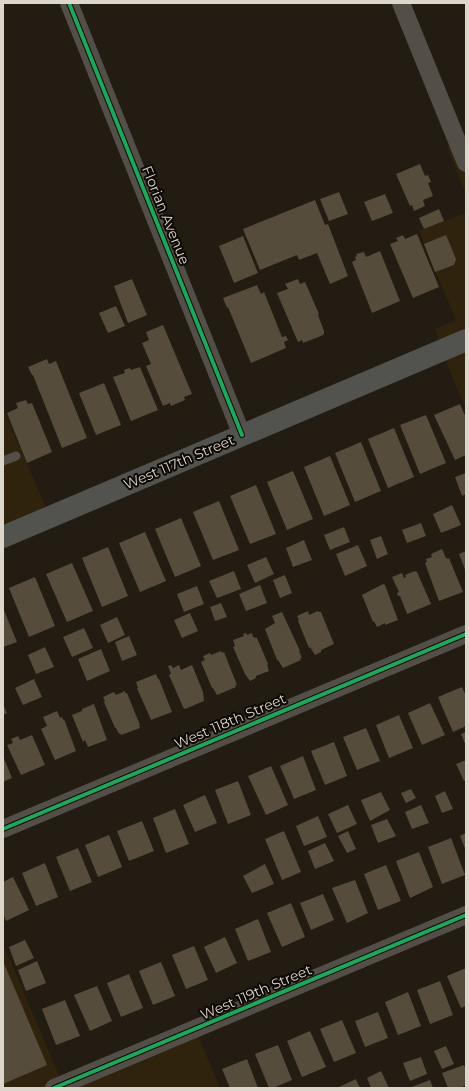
<svg xmlns="http://www.w3.org/2000/svg" width="469" height="1091" font-family="Montserrat,sans-serif">
  <rect width="100%" height="100%" fill="#221c12"/>
  <g fill="#30230d">
    <path d="M466,138V194L447,146Z"/>
    <path d="M466,213V409L451,374L435,329L456,320L419,231Z"/>
    <path d="M3,409L48,512L3,530Z"/>
    <path d="M3,944L61,1080L193,1024L220,1088H3Z"/>
  </g>
  <g fill="#564c3c">
    <path d="M420,164L425,176L428,175L431,182L428,183L433,196L423,200L425,206L414,211L412,205L410,206L396,174Z"/>
    <path d="M339,192L348,214L329,221L320,199Z"/>
    <path d="M385,194L393,213L372,221L364,202Z"/>
    <path d="M315,200L325,225L328,224L348,276L330,284L317,253L299,260L297,255L260,270L243,229Z"/>
    <path d="M439,209L444,221L424,229L419,218Z"/>
    <path d="M417,234L439,287L413,298L390,244L398,241L396,238L403,235L405,239Z"/>
    <path d="M446,235L456,259L454,265L435,272L424,244Z"/>
    <path d="M243,236L258,273L234,283L219,246Z"/>
    <path d="M380,251L400,301L372,313L352,262L356,260L355,257L357,256L356,254L364,252L366,257Z"/>
    <path d="M132,279L147,315L128,323L114,286Z"/>
    <path d="M298,279L300,284L305,282L319,314L318,315L324,331V334L321,336L303,343L302,340L298,342L277,293L288,289L285,284Z"/>
    <path d="M257,285L261,294L264,292L282,337L286,336L288,340L284,342L286,348L251,363L228,307L227,308L223,298Z"/>
    <path d="M116,306L125,326L108,333L99,313Z"/>
    <path d="M163,325L192,394L184,397L185,400L171,406L170,403L163,406L146,366L151,364L142,343L149,340L146,332Z"/>
    <path d="M47,359L49,364L56,361L87,438L62,448L33,375H32L28,367Z"/>
    <path d="M140,367L158,410L131,421L113,377L125,373L124,370L130,368L131,370Z"/>
    <path d="M104,383L121,425L96,435L79,393Z"/>
    <path d="M26,400L28,404L32,403L52,452L27,463L7,413L18,408L16,403Z"/>
    <path d="M460,404L466,418V455L455,460L434,415Z"/>
    <path d="M426,415L446,463L420,474L400,425Z"/>
    <path d="M394,428L414,477L388,488L368,439Z"/>
    <path d="M361,442L381,491L355,502L335,453Z"/>
    <path d="M330,456L350,505L324,516L304,467Z"/>
    <path d="M293,471L313,519L287,530L267,482Z"/>
    <path d="M466,473V494L462,496L455,477Z"/>
    <path d="M256,485L276,534L250,544L230,496Z"/>
    <path d="M219,501L239,550L213,560L193,512Z"/>
    <path d="M452,505L461,525L441,533L433,514Z"/>
    <path d="M181,518L201,566L175,577L155,529Z"/>
    <path d="M421,523L426,536L407,543L402,530Z"/>
    <path d="M344,527L350,542L330,550L324,535Z"/>
    <path d="M145,532L166,581L140,592L119,543Z"/>
    <path d="M381,536L388,554L377,559L370,540Z"/>
    <path d="M304,540L312,560L293,567L286,548Z"/>
    <path d="M358,545L367,566L345,576L336,554Z"/>
    <path d="M108,547L128,596L102,607L82,558Z"/>
    <path d="M442,549L446,558L448,559L449,558L463,592L439,601L425,563L427,562L426,559L432,557L431,554Z"/>
    <path d="M466,551V572L459,554Z"/>
    <path d="M266,557L274,574L255,583L247,565Z"/>
    <path d="M72,563L93,611L67,622L46,574Z"/>
    <path d="M234,571L241,589L217,598L209,581Z"/>
    <path d="M415,571L416,572H417L431,604L407,614L400,596H398L397,593L399,592L392,577L402,573L404,578L406,577L405,575Z"/>
    <path d="M285,575L292,593L280,598L273,580Z"/>
    <path d="M35,577L55,626L29,637L9,588Z"/>
    <path d="M383,584L385,585L398,620L385,625V623L377,627L374,621L373,622L362,595Z"/>
    <path d="M260,585L267,603L246,611L239,594Z"/>
    <path d="M197,586L204,604L184,612L177,594Z"/>
    <path d="M221,603L227,617L215,621L210,607Z"/>
    <path d="M3,608L17,642L3,647Z"/>
    <path d="M308,611L309,615L318,611L319,612H321L334,644L321,650V652L315,655L310,647L309,648L298,621L299,620L297,616Z"/>
    <path d="M282,612L300,651H299L302,658H300L301,660L283,668L278,660H277L265,629L275,623L272,616Z"/>
    <path d="M190,613L198,631L182,638L174,620Z"/>
    <path d="M117,617L125,635L108,643L100,625Z"/>
    <path d="M84,628L93,648L72,657L63,637Z"/>
    <path d="M246,633L247,635L252,633L253,637L257,638L268,664L267,665L269,671L256,676V678L250,681L245,674L233,647L235,646L233,640L244,636L243,634Z"/>
    <path d="M129,636L137,655L122,661L115,642Z"/>
    <path d="M45,647L54,667L36,674L28,655Z"/>
    <path d="M101,649L110,671L87,681L78,659Z"/>
    <path d="M221,651L222,653L224,652L237,685H235L236,687L217,695L213,688H212L201,662L205,660L203,656L210,653L211,655Z"/>
    <path d="M171,665L173,668L179,665L181,670L192,665L203,692L204,701L185,709L183,707L169,675L171,674L168,666Z"/>
    <path d="M156,674L158,679H159L172,712L151,720L137,688H138L136,682Z"/>
    <path d="M34,679L42,697L23,705L15,688Z"/>
    <path d="M462,687L466,696V726L453,732L438,697Z"/>
    <path d="M125,691V693H127L140,725H139L140,728L121,735L120,733L119,734L116,728H115L104,702L105,701L103,697L114,692L116,695Z"/>
    <path d="M430,703L445,735L422,745L408,713Z"/>
    <path d="M94,704L107,740L88,747L85,740L83,742L72,715L82,711V709Z"/>
    <path d="M3,705L7,713L3,715Z"/>
    <path d="M57,711L60,718L62,717L63,720L64,719L76,751L55,760L41,729L47,726L43,717Z"/>
    <path d="M399,715L413,748L389,758L376,725Z"/>
    <path d="M366,728L380,761L357,770L343,737Z"/>
    <path d="M466,732V746L461,734Z"/>
    <path d="M32,735L45,765L21,775L7,745L13,743L11,739L18,736L20,740Z"/>
    <path d="M334,742L347,776L325,785L311,751Z"/>
    <path d="M3,756L12,778L3,782Z"/>
    <path d="M303,756L316,790L294,799L280,766Z"/>
    <path d="M466,760V780L464,781L456,764Z"/>
    <path d="M271,766L288,805L266,815L248,776Z"/>
    <path d="M238,781L251,815L228,824L215,790Z"/>
    <path d="M411,789L416,798L406,803L401,793Z"/>
    <path d="M445,791L453,809L442,813L435,796Z"/>
    <path d="M381,792L390,810L370,821L361,800Z"/>
    <path d="M205,795L217,823L195,832L183,805Z"/>
    <path d="M348,805L357,824L337,833L328,814Z"/>
    <path d="M421,805L429,823L412,829L405,812Z"/>
    <path d="M175,809L189,844L166,853L153,818Z"/>
    <path d="M318,816L327,837L304,846L296,826Z"/>
    <path d="M387,819L396,836L378,843L371,825Z"/>
    <path d="M142,821L154,851L129,861L117,831Z"/>
    <path d="M284,831L301,872L282,880L265,839Z"/>
    <path d="M348,831L356,849L347,853L338,836Z"/>
    <path d="M466,833V851L460,836Z"/>
    <path d="M109,835L122,867L98,877L85,845Z"/>
    <path d="M451,838L465,875L442,884L428,847Z"/>
    <path d="M325,843L334,861L315,869L308,851Z"/>
    <path d="M78,848L92,882L70,891L56,857Z"/>
    <path d="M419,852L433,887L410,898L396,861Z"/>
    <path d="M45,863L58,897L36,906L22,873Z"/>
    <path d="M265,864L274,884L252,893L243,876Z"/>
    <path d="M386,865L401,901L378,910L364,874Z"/>
    <path d="M13,877L29,910L6,921L3,914V882Z"/>
    <path d="M355,880L368,913L347,923L332,888Z"/>
    <path d="M323,894L334,920L311,930L300,903Z"/>
    <path d="M291,903L305,937L282,947L267,913Z"/>
    <path d="M258,919L271,952L248,961L235,929Z"/>
    <path d="M225,937L237,963L216,973L204,947Z"/>
    <path d="M25,940L34,958L16,966L9,947Z"/>
    <path d="M194,946L208,980L186,989L172,955Z"/>
    <path d="M3,961L47,1065L3,1084Z"/>
    <path d="M37,961L46,983L26,991L18,970Z"/>
    <path d="M161,962L175,996L153,1005L139,971Z"/>
    <path d="M466,968V1006L461,1008L447,976Z"/>
    <path d="M129,974L143,1008L121,1017L107,983Z"/>
    <path d="M440,981L453,1015L430,1024L417,990Z"/>
    <path d="M97,986L112,1021L90,1031L74,995Z"/>
    <path d="M408,992L421,1026L398,1035L385,1002Z"/>
    <path d="M65,1000L80,1036L56,1045L42,1009Z"/>
    <path d="M378,1012L388,1038L365,1047L355,1021Z"/>
    <path d="M342,1020L356,1053L334,1062L320,1029Z"/>
    <path d="M310,1031L326,1067L302,1077L287,1041Z"/>
    <path d="M278,1045L292,1080L273,1088H269L255,1054Z"/>
    <path d="M446,1046L454,1064L442,1069L434,1051Z"/>
    <path d="M421,1057L427,1074L410,1081L403,1063Z"/>
    <path d="M247,1059L258,1088H230L222,1069Z"/>
    <path d="M464,1065L466,1071V1085L460,1088H448L442,1073Z"/>
    <path d="M381,1071L389,1088H371L367,1078Z"/>
    <path d="M356,1079L360,1088H337Z"/>
    <path d="M430,1080L433,1088H409Z"/>
  </g>
  <g fill="none" stroke-linecap="round" stroke-linejoin="round">
    <path stroke="#534e48" stroke-width="9" d="M3,461L16,456"/>
    <g stroke="#534e48" stroke-width="18">
      <path d="M69,3L242,435"/>
      <path d="M401,3L466,163"/>
      <path d="M3,829L466,634"/>
      <path d="M54,1088L466,915"/>
    </g>
    <path stroke="#52524e" stroke-width="22" d="M3,537L466,340"/>
    <defs>
      <g id="cycleway">
        <path d="M69,3L242,435"/>
        <path d="M3,829L466,634"/>
        <path d="M54,1088L466,915"/>
      </g>
    </defs>
    <use href="#cycleway" stroke="#0d0803" stroke-width="6"/>
    <use href="#cycleway" stroke="#20a55d" stroke-width="4"/>
  </g>
  <g text-anchor="middle" dominant-baseline="central" stroke-width="4" stroke-linejoin="round" paint-order="stroke">
    <g font-size="14" fill="#dcd6cb" stroke="#0d0803">
      <text transform="translate(166 215) rotate(68)">Florian Avenue</text>
      <text transform="translate(179 462) rotate(-23)">West 117th Street</text>
      <text transform="translate(230 721) rotate(-23)">West 118th Street</text>
      <text transform="translate(256 992) rotate(-23)">West 119th Street</text>
    </g>
  </g>
  <rect width="469" height="1091" fill="none" stroke="#dcd6cb" stroke-width="8"/>
</svg>
